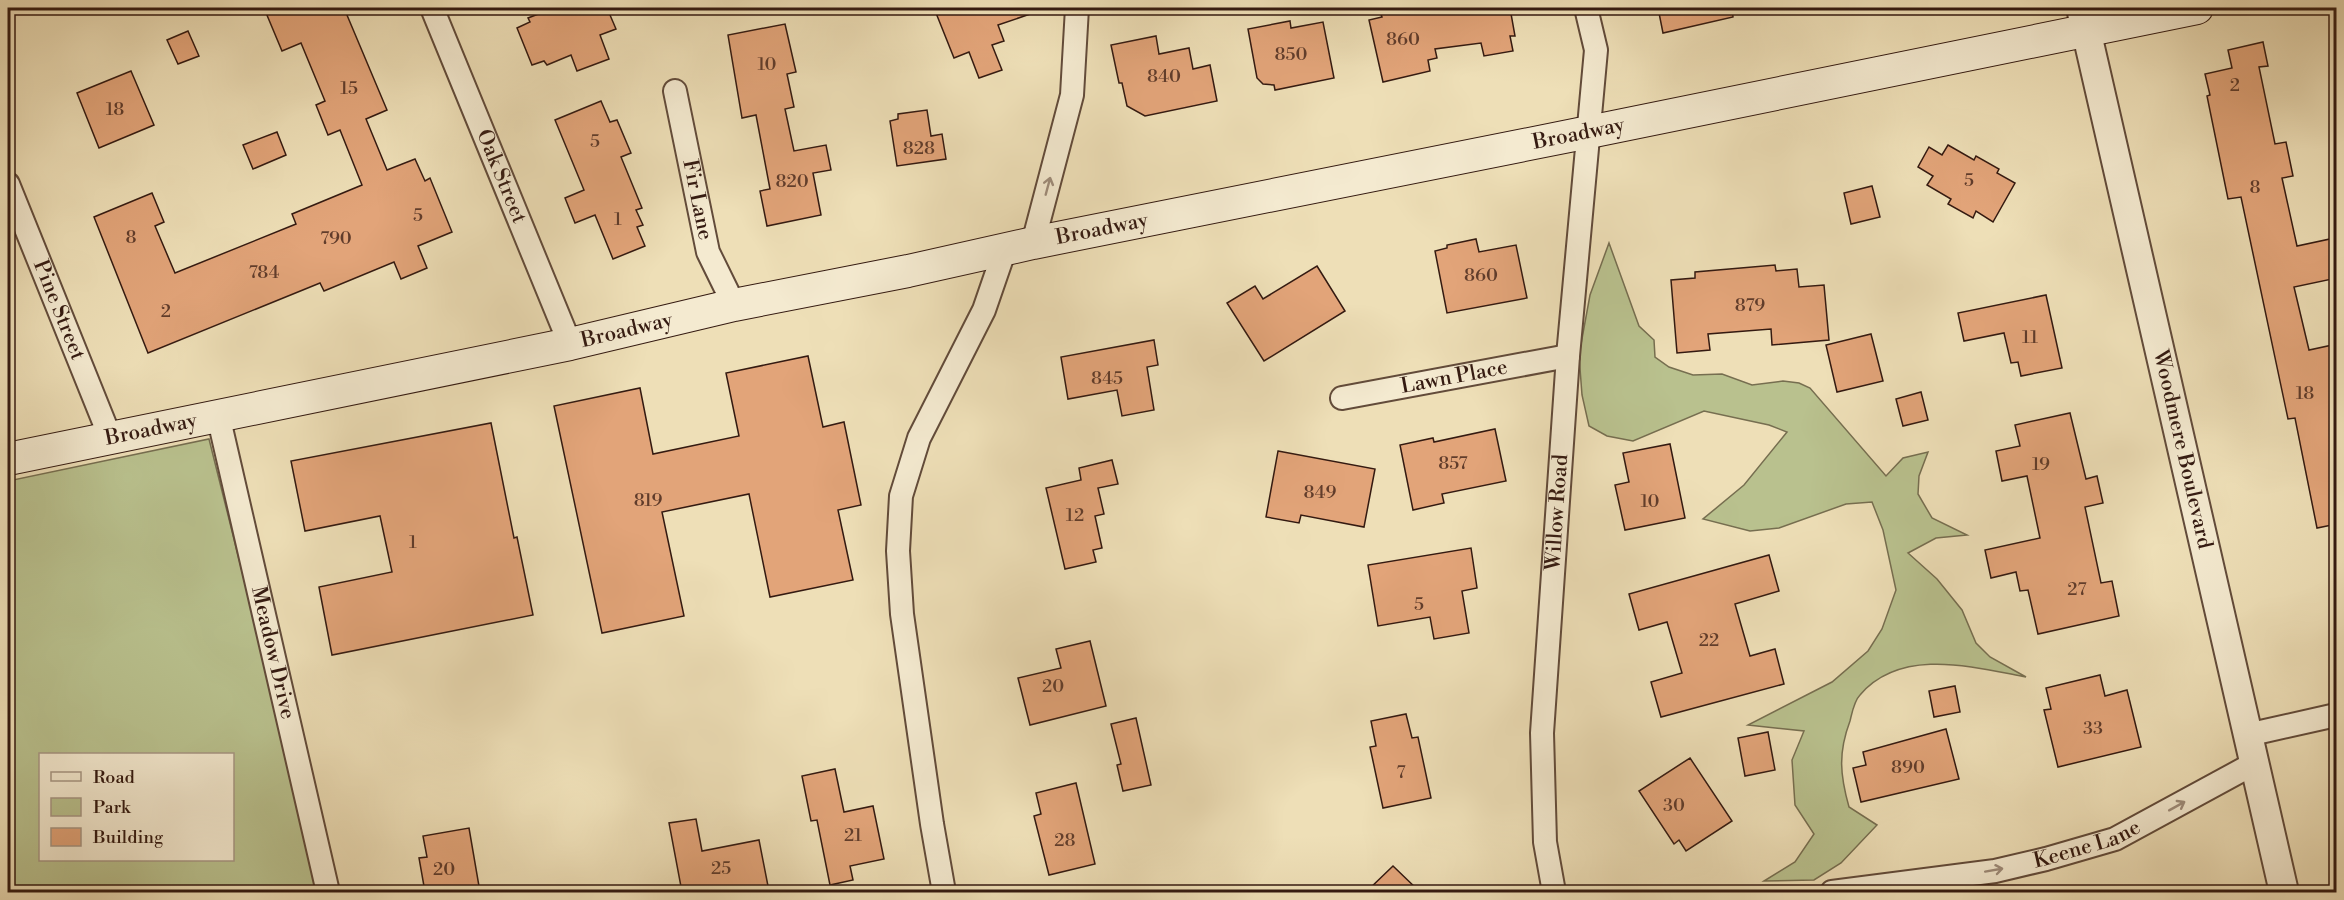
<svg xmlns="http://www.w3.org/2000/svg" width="2344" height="900" font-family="'Libre Bodoni',serif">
  <rect width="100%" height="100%" fill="#eedfb7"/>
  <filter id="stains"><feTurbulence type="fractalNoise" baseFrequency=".00333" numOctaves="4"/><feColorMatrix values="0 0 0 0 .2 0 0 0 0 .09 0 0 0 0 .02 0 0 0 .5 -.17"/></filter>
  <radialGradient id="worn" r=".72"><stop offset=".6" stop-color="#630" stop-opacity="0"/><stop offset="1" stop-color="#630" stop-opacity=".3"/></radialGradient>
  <g fill="#b9c18e" stroke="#766e50" stroke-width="1.5" fill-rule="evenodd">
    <path d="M1609,243L1639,326L1654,340L1655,357L1669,367L1693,375L1722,374L1752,385L1783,381L1799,383L1810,388L1886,476L1903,458L1928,452L1919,476L1918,494L1932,518L1967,535L1936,538L1908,553L1937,579L1962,610L1976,643L1990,657L2026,677C1973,667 1901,647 1860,695C1854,701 1852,713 1850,721C1838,753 1840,775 1849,807L1877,825L1841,863L1814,880L1764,881L1795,862L1814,834L1795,805L1792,760L1804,731L1748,725L1832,682L1868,651L1882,629L1896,590L1883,530L1872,502L1846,504L1779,528L1750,531L1703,519L1744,485L1787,432L1769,425L1704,411L1633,441L1607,436L1589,426L1582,395L1579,355L1590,295Z"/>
    <path d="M209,439L322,892H8V481ZM40,754H232V860H40Z"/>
  </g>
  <g fill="#e2a479" stroke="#341a11" stroke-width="1.5">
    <path d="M264,8H344L387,110L366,119L387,170L415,159L425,181L430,178L452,232L418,246L427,268L401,279L394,262L324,291L320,283L148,353L94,217L152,193L164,222L155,226L175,273L296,224L292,214L362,185L340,130L328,135L316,105L325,101L301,43L282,51Z"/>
    <path d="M554,8H607L616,29L600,35L609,59L577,71L571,55L547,65L544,61L532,65L517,28L530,22L528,18Z"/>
    <path d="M934,8H1039V11L998,25L1004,41L992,45L1002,70L979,78L969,52L954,58Z"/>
    <path d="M1399,8H1510L1515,36H1510L1513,51L1484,56L1481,43L1435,49L1437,58L1428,60L1430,71L1383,82L1369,20L1382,17L1380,12Z"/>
    <path d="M1658,8H1732L1733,17L1663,33Z"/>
    <path d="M1290,21L1291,28L1323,22L1334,78L1275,90L1274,85L1263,84L1257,78L1248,29Z"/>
    <path d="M785,24L796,72L787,74L794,107L785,109L794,151L826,145L831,170L813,173L821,215L767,226L760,191L770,189L756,115L742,118L728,35Z"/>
    <path d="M188,31L199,56L178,64L167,40Z"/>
    <path d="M1156,36L1159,54L1189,48L1193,69L1210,65L1217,101L1145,116L1127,106L1122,83H1119L1111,45Z"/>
    <path d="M2263,42L2268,66L2259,67L2275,144L2286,142L2293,176L2282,178L2297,246L2330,239L2337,267V278L2294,287L2309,350L2337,344V524L2317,528L2295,418L2288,419L2241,197L2228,199L2207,96L2210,95L2205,74L2232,68L2228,50Z"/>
    <path d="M131,71L154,125L99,148L77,93Z"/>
    <path d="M601,101L610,122L617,120L631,153L621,157L642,208L636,210L643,225L637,227L645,246L613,259L595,215L575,223L565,198L584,190L555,120Z"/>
    <path d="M927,110L931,136L942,134L946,159L897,166L890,121L898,119V114Z"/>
    <path d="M277,132L286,155L253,169L243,145Z"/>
    <path d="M1948,145L1974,160L1976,156L1999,169L1997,173L2015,183L1993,222L1976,211L1973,218L1948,204L1951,199L1927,185L1933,176L1918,167L1929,147L1942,155Z"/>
    <path d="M1872,186L1880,217L1851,224L1844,193Z"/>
    <path d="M1476,239L1479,252L1516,245L1527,298L1447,313L1435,251L1447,248V245Z"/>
    <path d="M1775,265L1776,271L1797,269L1799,287L1824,285L1829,340L1772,345L1771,329L1708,334L1710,350L1677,353L1671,280L1695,278V272Z"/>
    <path d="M1317,266L1345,311L1264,361L1227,303L1255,286L1263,299Z"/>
    <path d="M2046,295L2062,368L2021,376L2018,362L2011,363L2004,333L1964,341L1958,313Z"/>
    <path d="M1871,334L1883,381L1837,392L1826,345Z"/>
    <path d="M1154,340L1158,365L1147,367L1154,410L1122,416L1117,390L1068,399L1061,357Z"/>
    <path d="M808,356L823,427L844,422L861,505L838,510L853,580L770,597L749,494L662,512L684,616L602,633L554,406L640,388L653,454L739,436L726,373Z"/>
    <path d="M1921,392L1928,420L1903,426L1896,399Z"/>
    <path d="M2070,413L2086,479L2097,476L2103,503L2085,507L2101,583L2112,581L2119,616L2038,634L2028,590L2020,591L2016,572L1991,578L1985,550L2040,538L2027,476L2002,481L1996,451L2020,446L2015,425Z"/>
    <path d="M491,423L514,538L517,537L533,615L332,655L319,587L392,572L380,516L305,531L291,461Z"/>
    <path d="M1495,429L1506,481L1442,494L1444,503L1413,510L1400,445L1433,438L1434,442Z"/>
    <path d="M1670,444L1685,518L1625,530L1615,485L1629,482L1623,453Z"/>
    <path d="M1278,451L1375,469L1364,527L1301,515L1299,523L1266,517Z"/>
    <path d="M1112,460L1118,484L1098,488L1104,514L1095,516L1102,548L1093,550L1096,562L1065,569L1046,488L1081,480L1079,468Z"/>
    <path d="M1471,548L1477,588L1462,591L1469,633L1434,639L1430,617L1378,626L1368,565Z"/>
    <path d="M1769,555L1779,591L1735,604L1750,656L1775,649L1784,684L1661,717L1651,682L1682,673L1667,622L1639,630L1629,594Z"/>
    <path d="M1090,641L1106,706L1030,725L1018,678L1061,668L1056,649Z"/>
    <path d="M2100,675L2105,696L2127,690L2141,747L2058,767L2044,710L2051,709L2046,688Z"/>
    <path d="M1955,686L1960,712L1934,717L1929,691Z"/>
    <path d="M1406,714L1412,738L1418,737L1431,798L1383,808L1370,747L1376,746L1371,721Z"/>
    <path d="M1136,718L1151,785L1123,791L1117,765L1121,764L1111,724Z"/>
    <path d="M1946,729L1959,779L1861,802L1853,768L1866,765L1863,752Z"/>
    <path d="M1768,732L1775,770L1745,776L1738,738Z"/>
    <path d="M1690,758L1732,821L1686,851L1679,840L1674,844L1639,791Z"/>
    <path d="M835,769L844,812L873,806L884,859L850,866L853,880L830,885L817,820L811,821L802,776Z"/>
    <path d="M1076,783L1095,864L1049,875L1034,816L1041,814L1036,793Z"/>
    <path d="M696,819L702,851L759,840L768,886L735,892H682L669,823Z"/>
    <path d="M469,828L480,892H425L419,858L427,857L423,836Z"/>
    <path d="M1393,866L1420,892H1366Z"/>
  </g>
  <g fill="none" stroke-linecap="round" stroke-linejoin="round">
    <defs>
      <g id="minor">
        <path id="s1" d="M432,8L570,344"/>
        <path id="s2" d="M675,91L708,252L734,305"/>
        <path id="s3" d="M8,184L110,437"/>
        <path d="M1033,243L1072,95L1077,8"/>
        <path id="s4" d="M1342,398L1568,356"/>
        <path id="s5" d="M218,415L328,892"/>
        <path d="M2247,735L2336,715"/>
        <path d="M944,892L932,824L902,614L898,551L901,496L919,438L984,310L1005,249"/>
        <path id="s6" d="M1554,892L1545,842L1542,733L1568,356L1596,50L1586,8"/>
        <path id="s7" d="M1832,892L1995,871L2046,859L2115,839L2253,764"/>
      </g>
      <g id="tertiary">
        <path id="s8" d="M2081,8L2284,892"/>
      </g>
      <g id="secondary">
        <path id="s9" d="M8,459L570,344L734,305L908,271L1033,243L1589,132L2197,8"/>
      </g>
    </defs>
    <use href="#minor" stroke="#624b3a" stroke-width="26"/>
    <use href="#tertiary" stroke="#624b3a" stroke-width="32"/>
    <use href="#secondary" stroke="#341a11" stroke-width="34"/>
    <use href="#minor" stroke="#f4ead0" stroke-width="22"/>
    <use href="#tertiary" stroke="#f4ead0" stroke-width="28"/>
    <use href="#secondary" stroke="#f4ead0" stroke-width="32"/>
  </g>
  <defs><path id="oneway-shaft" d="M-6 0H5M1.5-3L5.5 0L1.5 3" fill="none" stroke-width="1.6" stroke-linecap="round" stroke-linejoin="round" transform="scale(1.5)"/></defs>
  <g stroke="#9e8c7a">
    <use href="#oneway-shaft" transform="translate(1048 186) rotate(-75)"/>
    <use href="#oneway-shaft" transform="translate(2177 806) rotate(-29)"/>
    <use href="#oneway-shaft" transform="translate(1994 870) rotate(-10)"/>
  </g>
  <g text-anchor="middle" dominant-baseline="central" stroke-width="5" stroke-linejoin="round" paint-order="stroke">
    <g font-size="18" fill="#603c2b">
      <text x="1403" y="39">860</text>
      <text x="1291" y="54">850</text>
      <text x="767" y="64">10</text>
      <text x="1164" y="76">840</text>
      <text x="2235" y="85">2</text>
      <text x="349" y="88">15</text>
      <text x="115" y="109">18</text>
      <text x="595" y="141">5</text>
      <text x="919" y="148">828</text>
      <text x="1969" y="180">5</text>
      <text x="792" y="181">820</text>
      <text x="2255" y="187">8</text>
      <text x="418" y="215">5</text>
      <text x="618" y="219">1</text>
      <text x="131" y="237">8</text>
      <text x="336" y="238">790</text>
      <text x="264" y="272">784</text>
      <text x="1481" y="275">860</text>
      <text x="1750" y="305">879</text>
      <text x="166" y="311">2</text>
      <text x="2030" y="337">11</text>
      <text x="1107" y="378">845</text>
      <text x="2305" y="393">18</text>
      <text x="1453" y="463">857</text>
      <text x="2041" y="464">19</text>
      <text x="1320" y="492">849</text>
      <text x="648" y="500">819</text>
      <text x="1650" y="501">10</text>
      <text x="1075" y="515">12</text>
      <text x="413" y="542">1</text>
      <text x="2077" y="589">27</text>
      <text x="1419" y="604">5</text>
      <text x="1709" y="640">22</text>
      <text x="1053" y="686">20</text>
      <text x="2093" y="728">33</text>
      <text x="1908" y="767">890</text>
      <text x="1401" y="772">7</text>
      <text x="1674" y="805">30</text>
      <text x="853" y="835">21</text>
      <text x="1065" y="840">28</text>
      <text x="721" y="868">25</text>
      <text x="444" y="869">20</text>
    </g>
    <g font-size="21" fill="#341a11" stroke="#f4ead0">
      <text stroke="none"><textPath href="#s9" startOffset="1604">Broadway</textPath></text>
      <text stroke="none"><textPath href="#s1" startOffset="182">Oak Street</textPath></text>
      <text stroke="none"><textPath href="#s2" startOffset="111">Fir Lane</textPath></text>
      <text stroke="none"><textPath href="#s9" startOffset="1118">Broadway</textPath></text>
      <text stroke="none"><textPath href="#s3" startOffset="136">Pine Street</textPath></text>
      <text stroke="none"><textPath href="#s9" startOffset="632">Broadway</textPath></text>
      <text stroke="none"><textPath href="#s4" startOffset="114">Lawn Place</textPath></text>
      <text stroke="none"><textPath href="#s9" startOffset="146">Broadway</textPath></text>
      <text stroke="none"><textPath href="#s8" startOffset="453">Woodmere Boulevard</textPath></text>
      <text stroke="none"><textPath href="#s6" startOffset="381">Willow Road</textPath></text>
      <text stroke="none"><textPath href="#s5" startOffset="244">Meadow Drive</textPath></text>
      <text stroke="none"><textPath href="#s7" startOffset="260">Keene Lane</textPath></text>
    </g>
  </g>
  <rect width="2344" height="900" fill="none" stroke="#eedfb7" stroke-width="30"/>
  <rect x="9" y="9" width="2326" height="882" fill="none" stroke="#341a11" stroke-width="3"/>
  <rect x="15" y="15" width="2314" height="870" fill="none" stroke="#341a11" stroke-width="1.5"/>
  <rect x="39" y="753" width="195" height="108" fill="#f4ead0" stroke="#a79784" stroke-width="1.5"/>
  <rect x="51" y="772" width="30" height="9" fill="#f4ead0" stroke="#a79784" stroke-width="1.5"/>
  <text x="93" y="783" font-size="18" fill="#341a11">Road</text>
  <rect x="51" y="798" width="30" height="18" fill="#b9c18e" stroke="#a79784" stroke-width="1.5"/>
  <text x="93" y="813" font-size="18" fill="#341a11">Park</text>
  <rect x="51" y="828" width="30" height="18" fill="#e2a479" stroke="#a79784" stroke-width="1.5"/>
  <text x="93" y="843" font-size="18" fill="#341a11">Building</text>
  <rect width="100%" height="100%" filter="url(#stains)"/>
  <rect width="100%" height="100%" fill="url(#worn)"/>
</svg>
